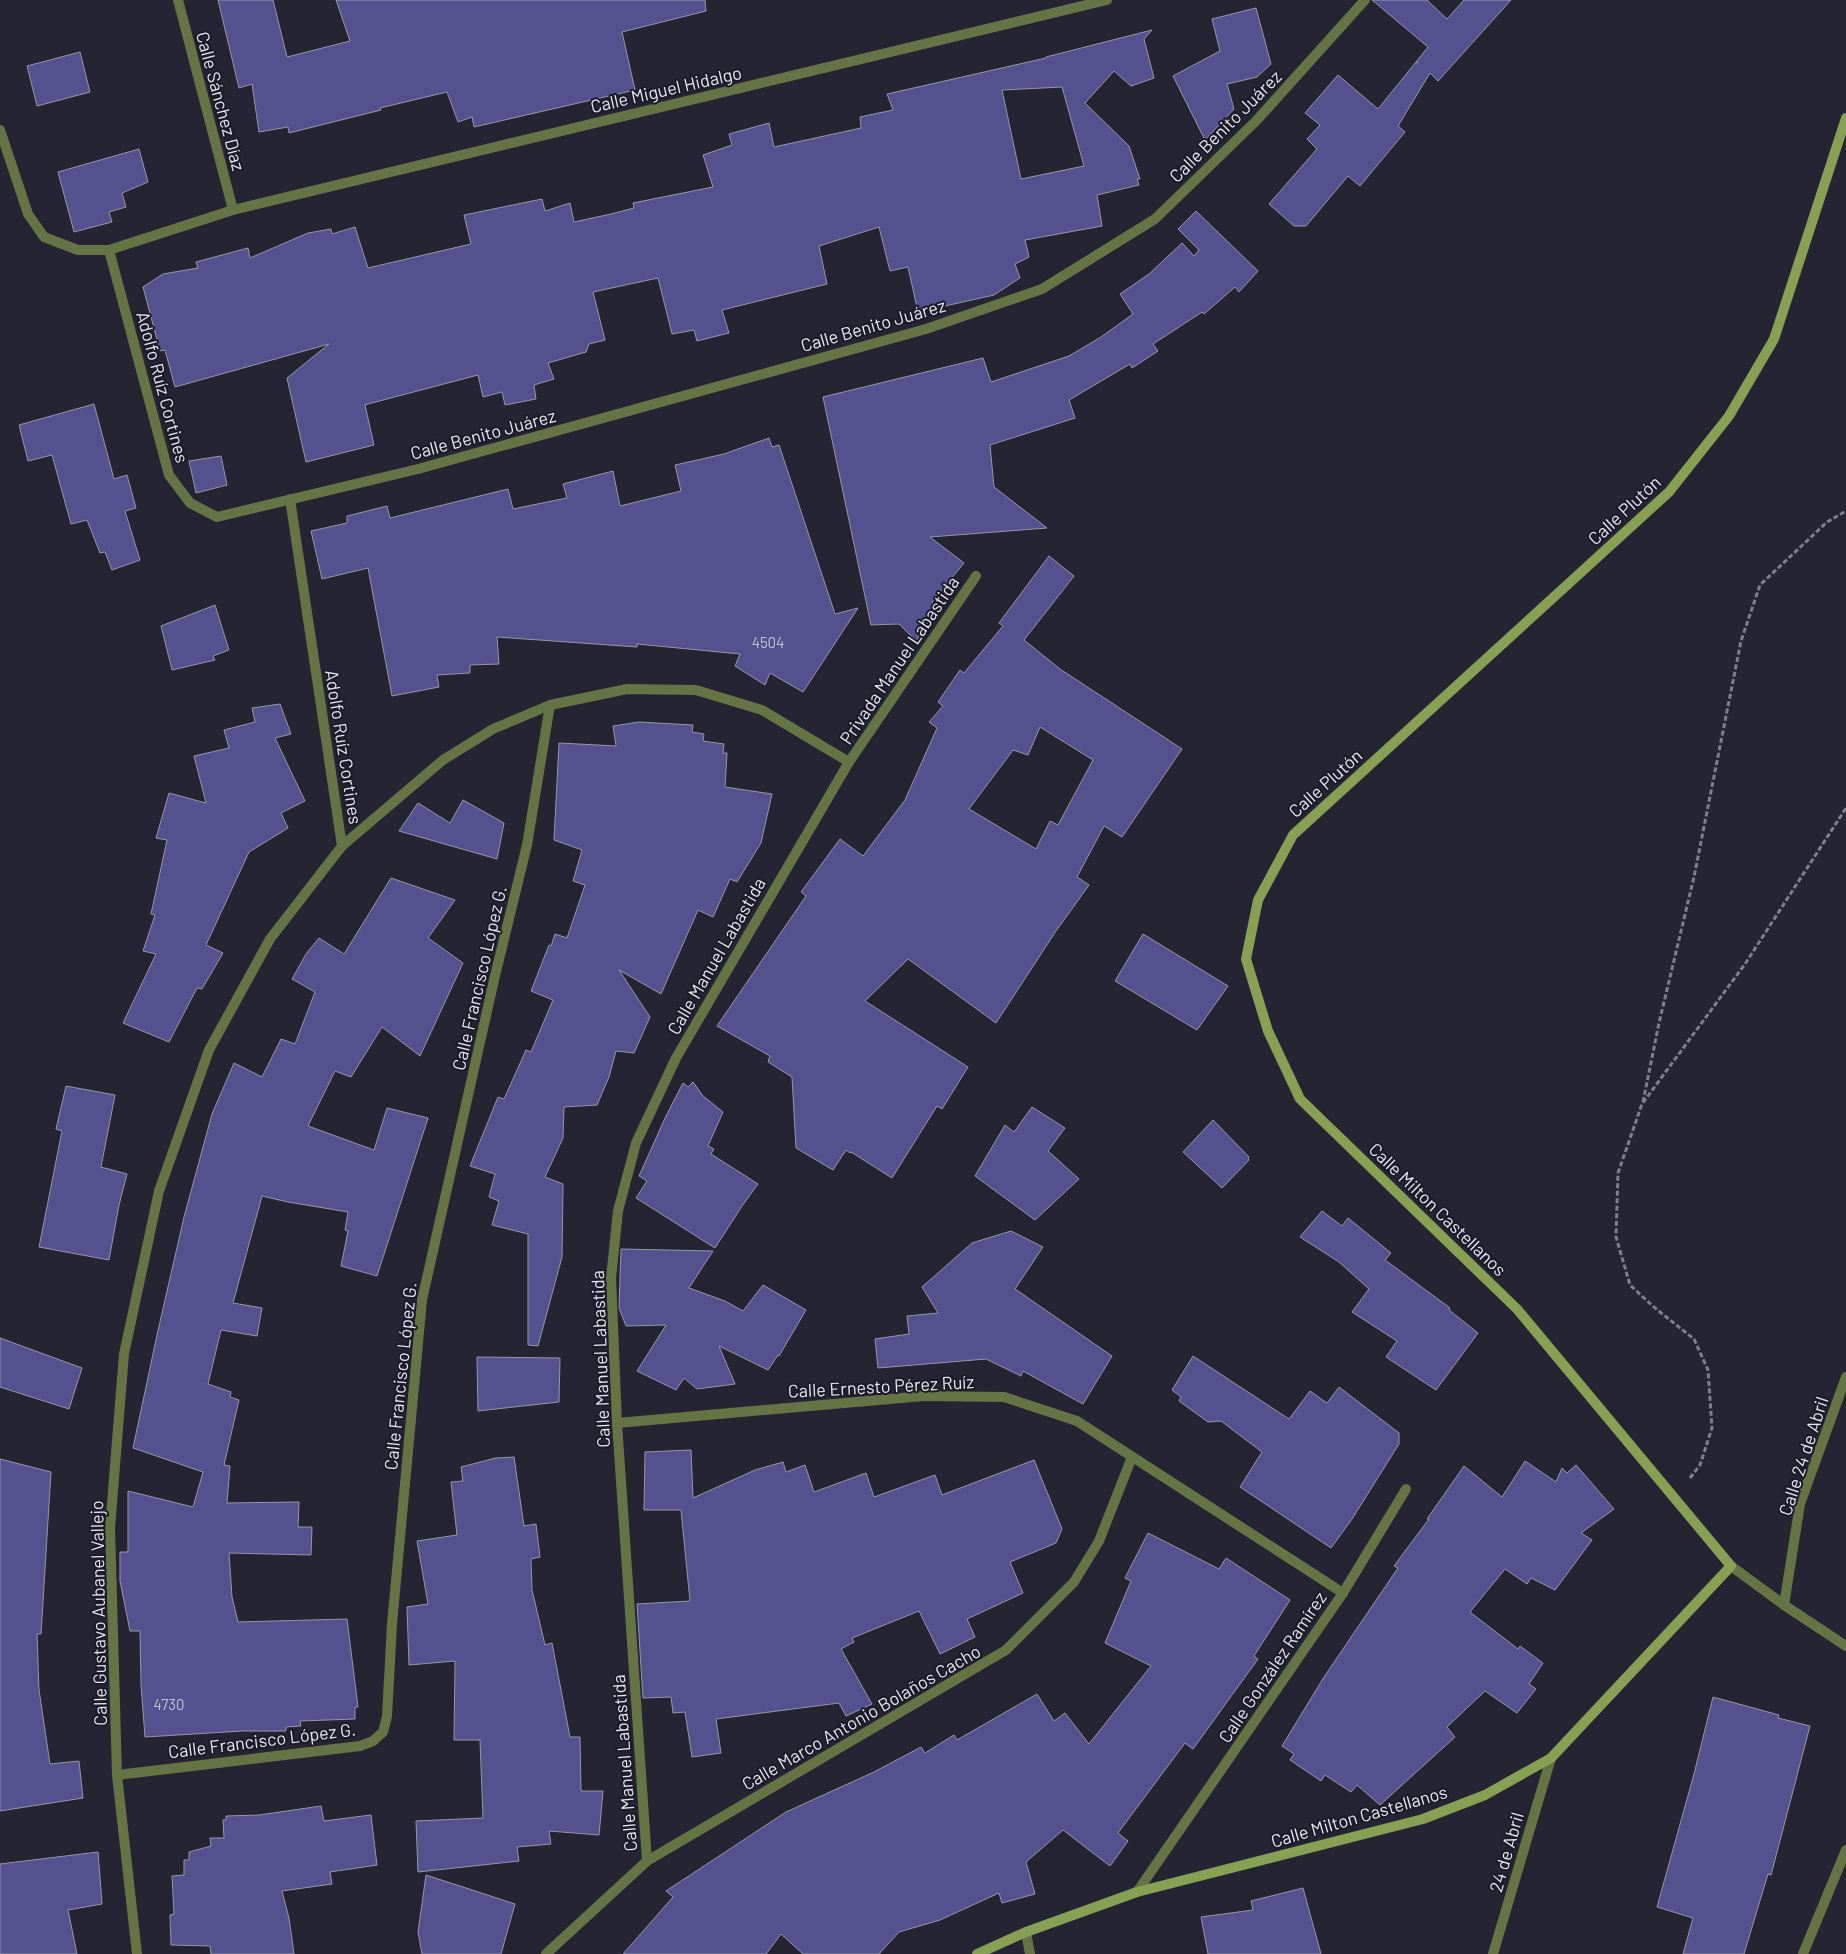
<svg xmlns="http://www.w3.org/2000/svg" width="1846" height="1954" font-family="Barlow,sans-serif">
  <rect width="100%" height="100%" fill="#242433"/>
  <g fill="#54518e" stroke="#9697a9" fill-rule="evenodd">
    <path d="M218,0H273L287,57L350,41L336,0H705L706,11L622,32L635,90L474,127L472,117L458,122L447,92L380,108L381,110L289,133L288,127L259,132L252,84L239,88Z"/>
    <path d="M1372,0H1427L1447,19L1464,0H1511L1438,81L1430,73L1398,126L1405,132L1360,186L1348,176L1306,226H1294L1269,204L1317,149L1307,139L1320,125L1305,113L1338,75L1378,109L1416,62L1418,63L1416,62L1428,47Z"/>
    <path d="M1256,8L1271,64L1257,77L1227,84L1234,109L1205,140L1173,76L1220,51L1212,19Z"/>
    <path d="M1152,30L1144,39L1154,78L1131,86L1114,71L1085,103L1129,146L1140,179H1137L1139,185L1097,195L1102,226L1025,240L1029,257L1015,264L1020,278L994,295L918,312L908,267L890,271L879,227L819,246L827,284L722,310L729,333L697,341L694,330L672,334L658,278L593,292L605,340L589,344L586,352L548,363L554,379L534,385L536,399L505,405L502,392L483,397L478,375L368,404L365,405L374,445L306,462L287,378L329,344L175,387L165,350L160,351L143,287L163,274L198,268L196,262L248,248L250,258L308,233L331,229L332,234L355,227L368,268L471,244L464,215L542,199L545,211L570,203L574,222L611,214L634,208L633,203L713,187L703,155L732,145L729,134L769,123L774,147L861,128L860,117L893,110L887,94L1046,58V57ZM1062,87L1084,166L1021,179L1002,90Z"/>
    <path d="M80,52L90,92L37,106L27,66Z"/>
    <path d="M139,149L148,182L122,193L126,207L109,212L112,222L74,232L58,172Z"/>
    <path d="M1196,211L1258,271L1239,292L1235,287L1204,314L1202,312L1153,344L1158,351L1132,368L1130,364L1069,400L1075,418L990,445L994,487L1047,528L930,537L964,563L932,602L938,607L916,641L899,624L871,625L823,397L983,358L991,382L1069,356L1101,337L1133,314L1120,294L1149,274L1182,243L1194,256L1199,250L1178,229Z"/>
    <path d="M94,404L114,479L127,475L136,508L125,511L140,560L112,570L105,552L100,553L87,520L71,524L52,455L28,461L19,425Z"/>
    <path d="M769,438L772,447L779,445L835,614L858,608L803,692L770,673L765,685L735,666L740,654L637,644V647L497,637L499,664L470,665V673L437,675L439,687L392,696L368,568L322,579L311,531L347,523V516L387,506L390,518L508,489L513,509L567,498L563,484L613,471L620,506L681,491L675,465L724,454Z"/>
    <path d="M221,456L227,485L196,493L189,461Z"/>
    <path d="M1049,556L1074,576L1024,640L1060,669L1182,749L1122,837L1104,826L1077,877L1089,885L1056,931L996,1023L908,959L865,1001L968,1067L942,1109L937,1106L892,1178L851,1152L850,1153L846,1150L833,1170L796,1148L792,1077L768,1062L770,1056L717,1026L806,896L801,892L840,839L863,856L905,800L937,728L929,722L943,706L938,702L960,670L964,673L1003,626L999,623ZM1040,727L1093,760L1058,825L1050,821L1036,849L969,809L1013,750L1028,755Z"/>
    <path d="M215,605L229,650L213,656L215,660L172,670L161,626Z"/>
    <path d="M280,704L291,734L275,738L305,801L281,813L288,828L249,852L206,945L223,953L202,989L197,988L169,1042L123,1023L156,954L143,951L155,915L151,914L167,840L156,838L169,793L206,803L194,756L229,748L224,730L255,722L252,708Z"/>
    <path d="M639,722L693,725L692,732L704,734L703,741L724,744L723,753H727L725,787L772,794L761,843L737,882L730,879L713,917L698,910L661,994L619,970L650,1017L634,1053L616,1051L609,1077L597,1105L564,1107L563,1138L545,1177L563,1184L562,1257L538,1346L528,1345V1234L492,1225L499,1201L489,1197L495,1174L470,1166L498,1097L504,1099L526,1050L531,1052L553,1000L531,991L549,945L551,946L555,934L567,938L585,885L573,881L582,850L554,840L559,743L616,746L613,726Z"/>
    <path d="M463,800L504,823L497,859L399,831L418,803L450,823Z"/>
    <path d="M391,878L455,900L428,938L463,963L420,1056L382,1027L351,1077L335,1071L308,1126L374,1150L387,1108L428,1118L377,1276L341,1266L348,1231L345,1230L348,1212L288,1202L262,1196L233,1303L262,1308L257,1336L221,1330L208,1384L231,1392L230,1397L239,1400L224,1465L230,1466L227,1503L299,1502L298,1527H312L311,1555L229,1553L232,1597L238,1622L347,1619L358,1707H355V1719L300,1721L301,1726L286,1727V1731H242L145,1737L141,1685L140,1631H130L120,1581V1552H128V1491L193,1507L203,1472L133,1448L157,1335L184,1217L212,1114L234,1063L262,1077L281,1039L295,1044L315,992L292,979L306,954L319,938L344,954Z"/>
    <path d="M1143,934L1228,986L1197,1030L1115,981Z"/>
    <path d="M693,1082L703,1096L723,1112L708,1146L714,1149L711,1154L758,1184L742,1206L715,1248L636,1198L647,1181L639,1176L666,1116L683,1083L688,1087Z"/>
    <path d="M66,1086L115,1095L101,1167L127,1174L119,1205L109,1260L39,1247L62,1131L56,1129Z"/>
    <path d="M1032,1107L1065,1128L1048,1151L1079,1179L1035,1220L975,1176L1005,1125L1014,1132Z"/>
    <path d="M1213,1120L1249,1157L1248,1158L1249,1160L1222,1188L1183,1152Z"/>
    <path d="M1322,1211L1342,1226L1348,1218L1391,1253L1385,1260L1450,1308L1449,1310L1478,1333L1436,1390L1386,1357L1397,1341L1352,1312L1369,1289L1339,1262L1300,1237Z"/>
    <path d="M1011,1231L1043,1247L1015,1289L1112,1356L1083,1404L1023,1371L1021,1376L986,1359L878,1368L875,1339L909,1334L907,1316L938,1313L922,1287L972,1243Z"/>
    <path d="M621,1249L713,1251L689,1288L725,1301L743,1311L763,1285L806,1310L779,1356L778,1355L768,1370L719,1346L735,1384L697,1389L684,1378L676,1390L637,1371L666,1325L626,1326L619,1308Z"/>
    <path d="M0,1338L82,1368L69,1409L0,1387Z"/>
    <path d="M1193,1356L1289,1419L1310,1391L1327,1403L1339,1387L1399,1433V1444L1352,1519L1331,1548L1240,1487L1262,1452L1221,1421L1208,1422L1179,1401L1181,1397L1172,1390Z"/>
    <path d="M477,1357L560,1358L559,1402L478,1411Z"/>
    <path d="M691,1450L693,1498L755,1470L783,1462L786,1472L805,1465L814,1492L866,1473L874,1497L935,1475L942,1495L1034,1460L1062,1529L1056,1543L1010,1562L1023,1593L967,1619L975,1637L940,1654L919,1611L852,1638L854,1642L841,1649L872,1704L846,1716L839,1703L716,1719L721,1753L692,1757L685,1712L673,1713L671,1697L643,1698L637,1604L690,1601L681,1510H644L645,1452Z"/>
    <path d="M514,1457L524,1526L536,1524L540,1557L531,1559L532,1590L545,1645L552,1643L570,1737H580L581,1791H603L599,1835L549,1831L551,1844L517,1847L519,1861L418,1872L416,1821L483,1818L480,1740H454L455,1661L409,1665L407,1607L428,1604L417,1541L457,1535L451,1482L463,1481L461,1467L496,1458Z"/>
    <path d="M0,1459L51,1472L41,1634H37L39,1690L50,1764L79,1761L83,1798L0,1811Z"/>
    <path d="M1525,1461L1556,1482L1562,1468L1567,1473L1576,1465L1614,1509L1581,1533L1592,1540L1555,1590L1531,1578L1527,1584L1505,1569L1470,1612L1518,1649L1520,1646L1543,1663L1529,1684L1536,1689L1517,1713L1485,1691L1447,1727L1455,1737L1380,1805L1357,1785L1351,1792L1325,1775L1321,1781L1290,1760L1294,1754L1282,1746L1324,1677L1398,1568L1394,1566L1429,1519H1427L1464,1466L1502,1497Z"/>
    <path d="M1148,1533L1219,1569L1226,1558L1290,1600L1254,1656L1258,1659L1193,1749L1185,1743L1118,1833L1128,1841L1110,1866L1063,1830L1026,1862L1035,1894L1002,1903L999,1893L940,1920L899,1932L879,1954H803L781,1934L766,1954H623L673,1897L666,1891L786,1812L874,1772L921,1747L925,1753L954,1735L957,1740L1037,1694L1054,1721L1065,1713L1089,1744L1151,1666L1105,1643L1131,1581L1125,1578Z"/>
    <path d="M1713,1697L1779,1715L1778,1718L1810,1726L1771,1875L1768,1874L1744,1954H1683L1693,1918L1657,1907L1694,1774Z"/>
    <path d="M321,1806L324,1821L371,1815L377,1865L330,1872L332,1884L282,1891L289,1918L294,1954H211L210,1946L171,1945L170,1915L174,1914L172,1876L184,1875V1860H189V1852L211,1846L210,1838H224L223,1820H226V1816L259,1815Z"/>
    <path d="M98,1852L102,1904L68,1910L77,1954H0V1864Z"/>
    <path d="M426,1875L515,1904L501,1954H422L418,1932Z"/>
    <path d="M1303,1888L1321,1954H1208L1201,1917L1253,1910L1251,1901Z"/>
  </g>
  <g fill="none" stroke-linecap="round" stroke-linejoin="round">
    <g stroke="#7f7f8b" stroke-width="3" stroke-dasharray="5 2.5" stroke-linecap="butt">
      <path d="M1643,1102L1659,1023L1694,877L1741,641L1760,585L1827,522L1846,511"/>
      <path d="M1690,1478L1700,1465L1712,1428L1708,1370L1694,1339L1655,1308L1630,1285L1616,1237L1618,1173L1642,1104L1745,964L1846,808"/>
    </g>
    <g stroke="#647445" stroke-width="10">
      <path d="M178,0L233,210"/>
      <path d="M0,130L28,214L44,237L78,250H109L233,210L1107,0"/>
      <path d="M109,250L169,475L190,503L217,517L418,469L926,329L1042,289L1155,219L1256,121L1365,0"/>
      <path d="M290,499L342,846"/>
      <path d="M617,1423L924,1396L1004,1397L1077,1421L1343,1593"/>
      <path d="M1731,1566L1784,1605L1846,1646"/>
      <path d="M1784,1605L1800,1504L1846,1377"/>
      <path d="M117,1775L360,1746L373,1741L383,1732L387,1716L392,1624L422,1300L494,980L527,845L550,705"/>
      <path d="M647,1861L617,1423L611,1278L618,1211L636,1143L676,1058L849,762L976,576"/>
      <path d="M1137,1892L1343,1593L1406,1489"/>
      <path d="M1026,1932L1030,1954"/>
      <path d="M137,1954L117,1775L110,1528L124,1354L159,1191L209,1050L270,939L342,846L443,760L493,729L550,705L627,689L696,690L762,710L849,762"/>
      <path d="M546,1954L647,1861L1006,1650L1074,1582L1099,1541L1132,1457"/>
      <path d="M1493,1954L1551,1758"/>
      <path d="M1803,1954L1846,1850"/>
    </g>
    <path stroke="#87a053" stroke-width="10" d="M977,1954L1026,1932L1137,1892L1423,1819L1485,1795L1551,1758L1731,1566L1517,1309L1300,1099L1268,1031L1246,959L1258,900L1293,835L1669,492L1729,416L1774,339L1846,118"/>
  </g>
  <g text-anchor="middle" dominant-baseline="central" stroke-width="4" stroke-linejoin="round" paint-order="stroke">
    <g font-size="15" fill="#c2c2d8">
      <text x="768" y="642">4504</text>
      <text x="169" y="1704">4730</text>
    </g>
    <g font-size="18" fill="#e7e7f1" stroke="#1b1b29">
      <text transform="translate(666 89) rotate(-13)">Calle Miguel Hidalgo</text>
      <text transform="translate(221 101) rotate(75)">Calle Sánchez Díaz</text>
      <text transform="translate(1225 126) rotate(-45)">Calle Benito Juárez</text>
      <text transform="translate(873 325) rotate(-16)">Calle Benito Juárez</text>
      <text transform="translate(163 387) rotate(75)">Adolfo Ruíz Cortines</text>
      <text transform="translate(483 434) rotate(-15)">Calle Benito Juárez</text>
      <text transform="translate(1624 510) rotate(-43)">Calle Plutón</text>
      <text transform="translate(899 660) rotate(-56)">Privada Manuel Labastida</text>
      <text transform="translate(344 747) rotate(81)">Adolfo Ruíz Cortines</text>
      <text transform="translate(1325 783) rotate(-42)">Calle Plutón</text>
      <text transform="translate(716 956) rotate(-60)">Calle Manuel Labastida</text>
      <text transform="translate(479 978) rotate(-77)">Calle Francisco López G.</text>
      <text transform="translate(1438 1209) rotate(44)">Calle Milton Castellanos</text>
      <text transform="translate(600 1359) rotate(-92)">Calle Manuel Labastida</text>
      <text transform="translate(400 1376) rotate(-84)">Calle Francisco López G.</text>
      <text transform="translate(881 1386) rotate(-3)">Calle Ernesto Pérez Ruíz</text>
      <text transform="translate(1803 1456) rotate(-72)">Calle 24 de Abril</text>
      <text transform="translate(98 1613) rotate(-91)">Calle Gustavo Aubanel Vallejo</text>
      <text transform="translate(1272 1667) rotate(-56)">Calle González Ramírez</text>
      <text transform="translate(861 1717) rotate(-30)">Calle Marco Antonio Bolaños Cacho</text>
      <text transform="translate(262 1740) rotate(-7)">Calle Francisco López G.</text>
      <text transform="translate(624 1763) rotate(-94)">Calle Manuel Labastida</text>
      <text transform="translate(1359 1816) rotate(-16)">Calle Milton Castellanos</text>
      <text transform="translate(1506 1852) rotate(-74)">24 de Abril</text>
    </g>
  </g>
</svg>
